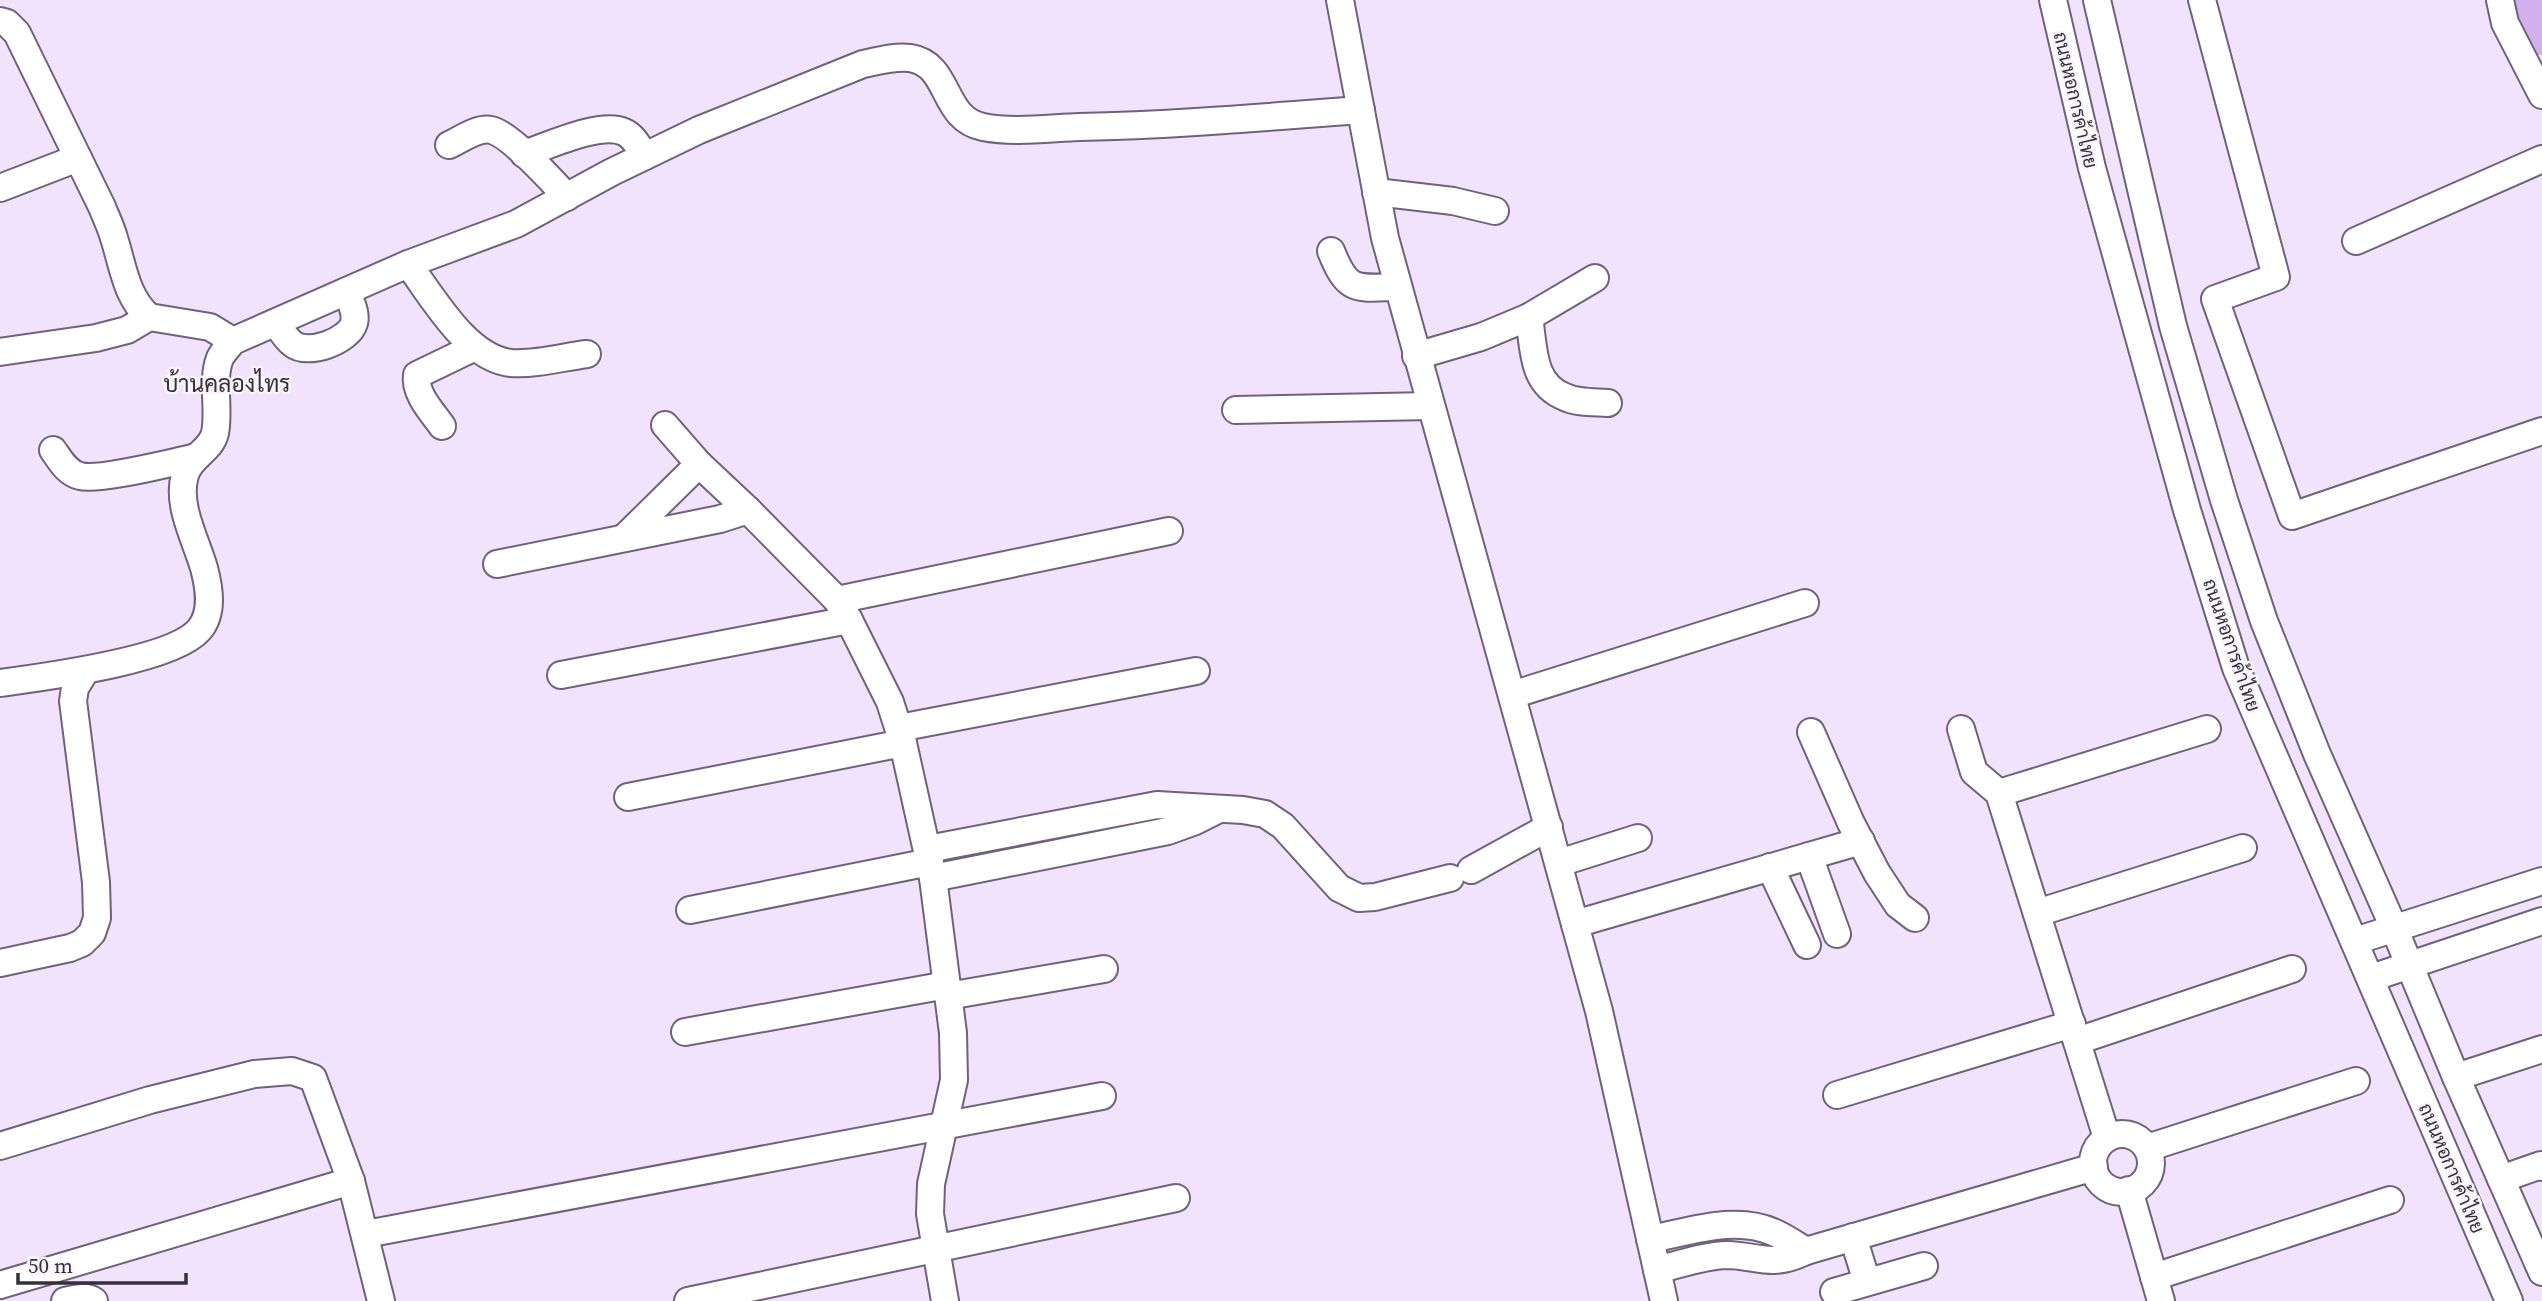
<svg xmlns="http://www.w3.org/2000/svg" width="2542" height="1301" font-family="'Source Serif 4',Sarabun,serif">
  <rect width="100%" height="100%" fill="#f0e3fb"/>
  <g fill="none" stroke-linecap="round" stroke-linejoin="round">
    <path stroke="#d3afee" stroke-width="40" d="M2527,0L2530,13L2542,35"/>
    <defs>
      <g id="minor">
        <path d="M1340,0L1385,238L1599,1011L1664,1301"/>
        <path d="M2053,0L2092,168L2187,510L2236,668L2509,1301"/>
        <path d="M2097,0L2173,326L2224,500L2264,621L2317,754L2394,928L2456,1077L2542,1272"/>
        <path d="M2202,0L2276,277L2215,299L2292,516L2542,431"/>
        <path d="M2500,0L2505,23L2542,95"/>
        <path d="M0,21L7,23L17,33L102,207C106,217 111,227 114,238C123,266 126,297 149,317"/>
        <path d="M449,145C460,140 478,127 491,130C510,134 552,181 567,197"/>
        <path d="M524,154C548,146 601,121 624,132C634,136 639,148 645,156"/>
        <path d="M0,188L78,158"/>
        <path d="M1376,192L1453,201L1495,211"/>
        <path d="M2356,241L2542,159"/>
        <path d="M1331,251C1348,293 1355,288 1397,287"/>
        <path d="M408,264C433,297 466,358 511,363C535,365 563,357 587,354"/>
        <path d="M1529,317C1534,347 1531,384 1565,397C1577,403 1595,402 1608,403"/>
        <path d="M276,323C281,330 286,339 293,344C308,356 349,341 354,323C357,313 350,301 347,291"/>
        <path d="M0,352L96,338L127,330L149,317L210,327L233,341"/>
        <path d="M1416,356L1481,337L1529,317L1595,278"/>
        <path d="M1236,410L1430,406"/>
        <path d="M665,425L699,464L748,510"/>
        <path d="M442,426C432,412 414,393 417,375L475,347"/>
        <path d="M53,450C60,460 67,473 80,476C99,481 169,463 193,458"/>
        <path d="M624,538L699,464"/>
        <path d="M497,564L720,519L748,510L837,600L849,620L890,702L903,743L933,878L953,1033L954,1080L931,1184L930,1214L945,1301"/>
        <path d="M837,600L1169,531"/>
        <path d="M561,675L849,620"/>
        <path d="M0,683C43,677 172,661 199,630C214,613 209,587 204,568C196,540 176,505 185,475C190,456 211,451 215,433C220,409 211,381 220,358C223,352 229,346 233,341L408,264L516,224L612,172L699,130L863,64C878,61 894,56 910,58C951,64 941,119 983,127C1012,133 1050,128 1079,127C1173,125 1267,117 1361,110"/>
        <path d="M1512,695L1805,603"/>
        <path d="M899,728L1196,671"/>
        <path d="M1961,729L1974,772L1999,793L2107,1138"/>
        <path d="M1811,732L1851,823L1877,873L1898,905L1915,918"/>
        <path d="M1999,793L2207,729"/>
        <path d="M628,797L903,743"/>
        <path d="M928,849L1157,805L1243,810L1265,814L1283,826L1339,888L1359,898L1375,897L1450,878"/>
        <path d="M1809,856L1837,934"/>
        <path d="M1559,863L1638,838"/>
        <path d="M1770,867L1807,945"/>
        <path d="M1471,870L1549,827"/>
        <path d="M933,878L1168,831L1193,822L1217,810"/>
        <path d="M690,910L930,862"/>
        <path d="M2037,913L2243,848"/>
        <path d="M1575,924L1861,841"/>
        <path d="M2355,941L2542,881"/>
        <path d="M0,963L70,948L82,943L92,933L97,918L96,882L73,701L75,688L86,670"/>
        <path d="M2371,978L2542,921"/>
        <path d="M948,996L1104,969"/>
        <path d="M685,1032L947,985"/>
        <path d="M2077,1041L2292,969"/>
        <path d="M2456,1077L2542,1049"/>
        <path d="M1837,1095L2072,1024"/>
        <circle cx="2122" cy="1163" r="29"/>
        <path d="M0,1146L150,1100L254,1074L292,1071L313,1078L351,1181L381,1301"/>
        <path d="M2147,1148L2356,1081"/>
        <path d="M2501,1179L2541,1165L2542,1167"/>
        <path d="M2129,1190L2161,1301"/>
        <path d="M366,1234L1102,1096"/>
        <path d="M1853,1237L1867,1282"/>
        <path d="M1650,1239C1689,1232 1735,1215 1773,1232C1785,1237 1796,1245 1806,1251C1771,1268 1761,1256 1727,1255C1707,1255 1677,1265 1657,1270"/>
        <path d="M1806,1251L2094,1167"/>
        <path d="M2154,1277L2390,1200"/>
        <path d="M0,1285L351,1181"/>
        <path d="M1834,1292L1924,1266"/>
        <path d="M65,1301C74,1299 86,1295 94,1301"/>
        <path d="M688,1301L1176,1198"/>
      </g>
    </defs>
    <use href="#minor" stroke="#71627c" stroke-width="30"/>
    <use href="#minor" stroke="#fff" stroke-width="26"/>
  </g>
  <g text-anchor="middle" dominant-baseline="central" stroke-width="5" stroke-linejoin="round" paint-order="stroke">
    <g font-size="19" fill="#36303b" stroke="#f8f4fa">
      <text transform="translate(2076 100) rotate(77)">ถนนหอการค้าไทย</text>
      <text transform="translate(2232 645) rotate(71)">ถนนหอการค้าไทย</text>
      <text transform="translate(2452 1168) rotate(67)">ถนนหอการค้าไทย</text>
    </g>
    <g font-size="23" fill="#36303b" stroke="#f8f4fa">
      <text x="227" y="384">บ้านคลองไทร</text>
    </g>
  </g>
  <path d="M18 1273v10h168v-10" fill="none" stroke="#36303b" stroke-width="3.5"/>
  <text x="28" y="1273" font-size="21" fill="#36303b" stroke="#f8f4fa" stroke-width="5" paint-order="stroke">50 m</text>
</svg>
